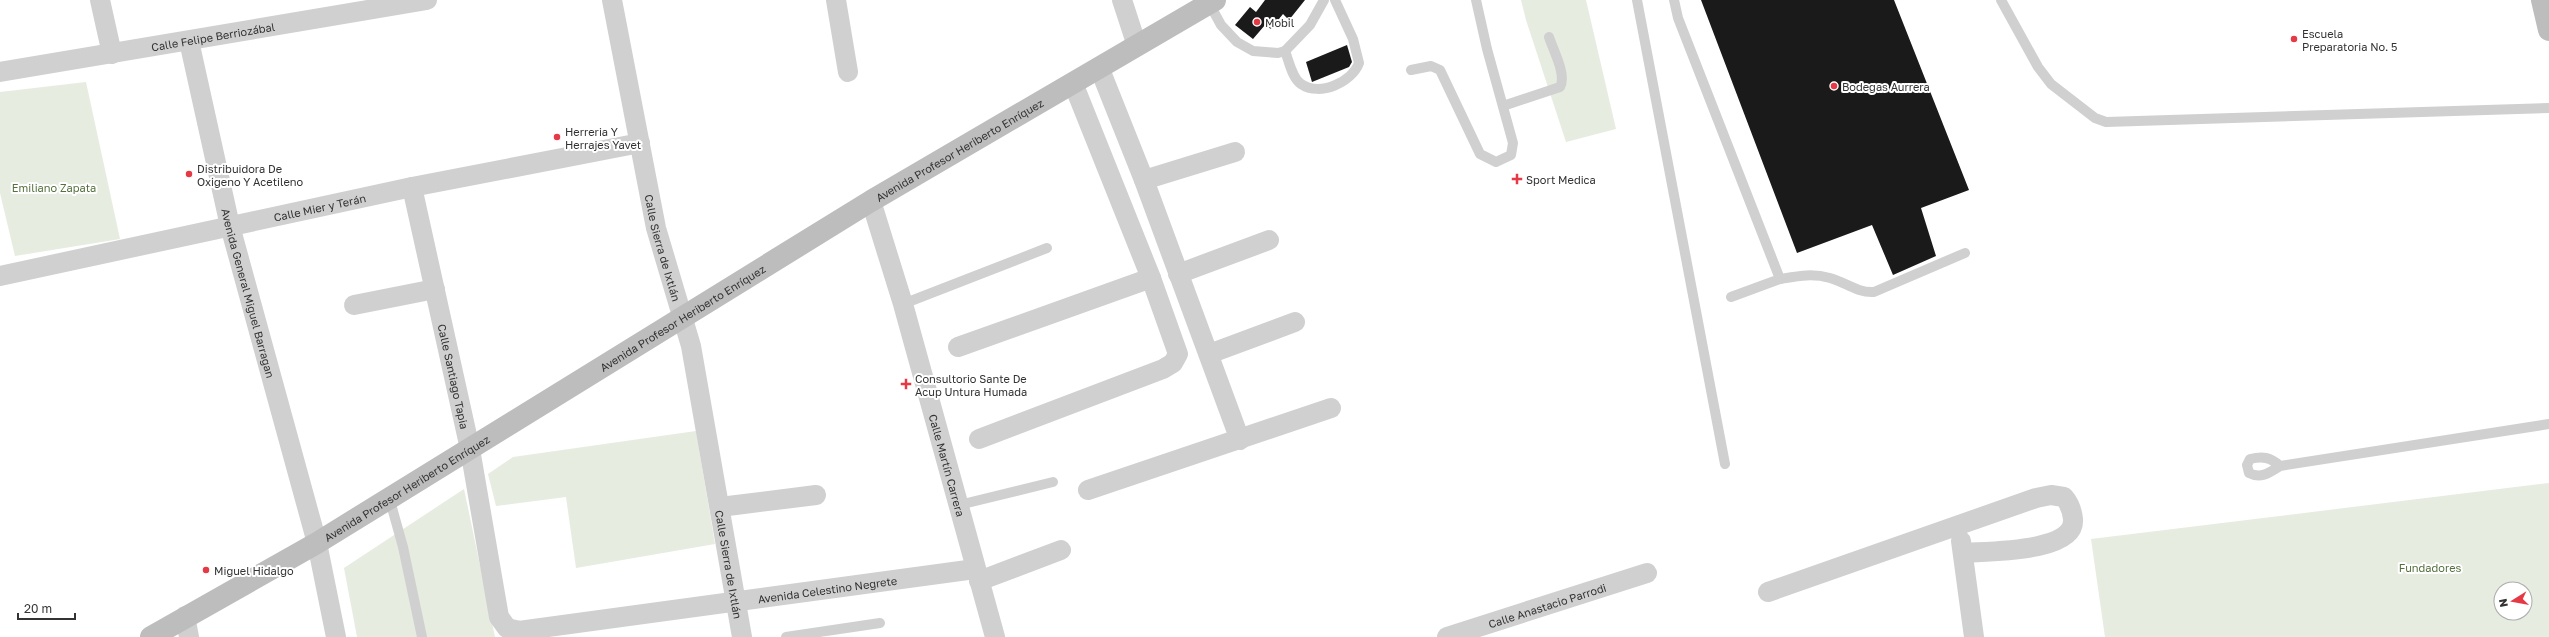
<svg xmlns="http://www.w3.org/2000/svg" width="2549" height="637" font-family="'Golos Text',sans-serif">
  <rect width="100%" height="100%" fill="#fff"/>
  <g fill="#e6ecdf" fill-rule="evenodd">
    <path d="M1521,0H1586L1616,129L1566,142L1526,20Z"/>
    <path d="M86,82L120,239L15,256L0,193V92Z"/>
    <path d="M696,431L715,544L576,568L566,497L496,506L488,474L513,457Z"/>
    <path d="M2549,483V637H2105L2091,539ZM2501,589H2525V613H2501Z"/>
    <path d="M464,489L495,637H357L344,568Z"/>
  </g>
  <g fill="#1a1a1a">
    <path d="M1265,0H1305L1289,20L1283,14L1271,29L1265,25L1253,39L1235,25L1250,7L1256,12Z"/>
    <path d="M1701,0H1894L1969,190L1921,208L1936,256L1893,275L1872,225L1797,253Z"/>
    <path d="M1347,45L1352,62L1349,67L1312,82L1306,62Z"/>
  </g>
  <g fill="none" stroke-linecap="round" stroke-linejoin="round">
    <g stroke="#d0d0d0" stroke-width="10">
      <path d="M1637,0L1725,464"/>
      <path d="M1674,0L1678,18L1780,279L1731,297"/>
      <path d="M2001,0L2038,67L2051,84L2095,118L2106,122L2549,108"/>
      <path d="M1209,3L1221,25L1237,42L1253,51L1278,53L1285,51L1310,25L1324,0"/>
      <path d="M1285,51C1289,61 1292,78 1301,84C1320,97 1352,82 1359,63L1353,39L1335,0"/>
      <path d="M1411,70L1431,66L1440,70L1480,154L1496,162L1511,155L1513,143L1487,49L1476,0"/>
      <path d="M1503,106L1560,87C1567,75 1553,50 1549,37"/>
      <path d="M1780,279C1798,276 1812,273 1830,278C1845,282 1857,293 1874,292L1965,253"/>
      <path d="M903,304L1047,248"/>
      <path d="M2280,466C2270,457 2263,456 2250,459L2247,465L2249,473C2261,479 2269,473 2280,466L2549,424"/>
      <path d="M389,497L403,547L422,637"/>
      <path d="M959,505L1053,482"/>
      <path d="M786,637L880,623"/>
    </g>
    <g stroke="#d0d0d0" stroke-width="20">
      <path d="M100,0L112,54"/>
      <path id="s1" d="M612,0L656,228L691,346L742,637"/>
      <path d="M836,0L848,72"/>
      <path d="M1122,0L1137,46"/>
      <path id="s2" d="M189,41L230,226L317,543L336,637"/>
      <path d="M1099,67L1144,180L1240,440"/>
      <path id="s3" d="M0,72L427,0"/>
      <path d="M1144,180L1235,152"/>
      <path id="s4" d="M412,187L470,449L499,617L507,628L519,631L975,569"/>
      <path id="s5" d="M871,201L903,304L995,637"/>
      <path d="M1178,274L1269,240"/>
      <path id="s6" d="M0,276L412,187L640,143"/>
      <path d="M354,305L435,289"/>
      <path d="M958,347L1151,278"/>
      <path d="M1209,354L1295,322"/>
      <path d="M979,439L1163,369L1173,363L1178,354L1151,278L1073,83"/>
      <path d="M1088,490L1331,408"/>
      <path d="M720,507L816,495"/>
      <path d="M1961,541L1974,637"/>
      <path d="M979,581L1061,550"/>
      <path d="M1768,592L2036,498L2051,495L2064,497C2070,504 2072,510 2073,519C2076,553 1985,551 1963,553"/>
      <path d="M185,616L189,637"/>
      <path id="s7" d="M1447,637L1647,573"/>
    </g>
    <g stroke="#bdbdbd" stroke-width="22">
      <path d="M2542,0L2549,30"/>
      <path id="s8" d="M151,637L317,543L871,201L1215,0"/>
    </g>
  </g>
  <g fill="#e63946" stroke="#fff" stroke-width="1.5">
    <circle cx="1257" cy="22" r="4"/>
    <circle cx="2294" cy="39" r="4"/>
    <circle cx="1834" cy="86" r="4"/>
    <circle cx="557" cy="137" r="4"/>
    <circle cx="189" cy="174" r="4"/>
    <path d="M1515 173h4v4h4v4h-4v4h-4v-4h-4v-4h4z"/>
    <path d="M904 378h4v4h4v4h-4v4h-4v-4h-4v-4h4z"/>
    <circle cx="206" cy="570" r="4"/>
  </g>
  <g text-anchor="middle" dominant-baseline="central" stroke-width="4" stroke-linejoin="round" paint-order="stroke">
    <g font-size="11" fill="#333" stroke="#fff" text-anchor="start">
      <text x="1265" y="22">Mobil</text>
      <text x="2302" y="33">Escuela<tspan x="2302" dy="13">Preparatoria No. 5</tspan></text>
      <text x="1842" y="86">Bodegas Aurrera</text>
      <text x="565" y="131">Herreria Y<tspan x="565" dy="13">Herrajes Yavet</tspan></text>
      <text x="197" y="168">Distribuidora De<tspan x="197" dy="13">Oxigeno Y Acetileno</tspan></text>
      <text x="1526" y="179">Sport Medica</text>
      <text x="915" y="378">Consultorio Sante De<tspan x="915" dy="13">Acup Untura Humada</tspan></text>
      <text x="214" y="570">Miguel Hidalgo</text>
    </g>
    <g font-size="11" fill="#333" stroke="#fff">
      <text stroke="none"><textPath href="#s3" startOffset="216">Calle Felipe Berriozábal</textPath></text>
      <text stroke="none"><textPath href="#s8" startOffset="944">Avenida Profesor Heriberto Enríquez</textPath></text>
      <text stroke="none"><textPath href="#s6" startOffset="327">Calle Mier y Terán</textPath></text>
      <text stroke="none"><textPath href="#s1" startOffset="253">Calle Sierra de Ixtlán</textPath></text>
      <text stroke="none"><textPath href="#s2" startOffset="259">Avenida General Miguel Barragan</textPath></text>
      <text stroke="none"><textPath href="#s8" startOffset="620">Avenida Profesor Heriberto Enríquez</textPath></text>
      <text stroke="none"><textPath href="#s4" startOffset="194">Calle Santiago Tapia</textPath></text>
      <text stroke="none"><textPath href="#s5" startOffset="275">Calle Martín Carrera</textPath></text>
      <text stroke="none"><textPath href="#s8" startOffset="296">Avenida Profesor Heriberto Enríquez</textPath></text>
      <text stroke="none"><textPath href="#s1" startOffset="577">Calle Sierra de Ixtlán</textPath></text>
      <text stroke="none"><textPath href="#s4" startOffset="776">Avenida Celestino Negrete</textPath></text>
      <text stroke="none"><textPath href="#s7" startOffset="105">Calle Anastacio Parrodi</textPath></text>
    </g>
    <g font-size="11" fill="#56703f" stroke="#fff">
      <text x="54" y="187">Emiliano Zapata</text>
      <text x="2430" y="567">Fundadores</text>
    </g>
  </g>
  <g transform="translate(2513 601) rotate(259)"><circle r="19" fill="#ffffff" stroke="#adadad"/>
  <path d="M0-3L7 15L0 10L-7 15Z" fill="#e63946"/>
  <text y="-6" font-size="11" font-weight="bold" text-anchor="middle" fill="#333333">N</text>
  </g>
  <path d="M18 613v6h57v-6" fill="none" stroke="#333333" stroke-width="2"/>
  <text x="24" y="613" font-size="12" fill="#333333" stroke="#ffffff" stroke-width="3" paint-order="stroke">20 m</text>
</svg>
